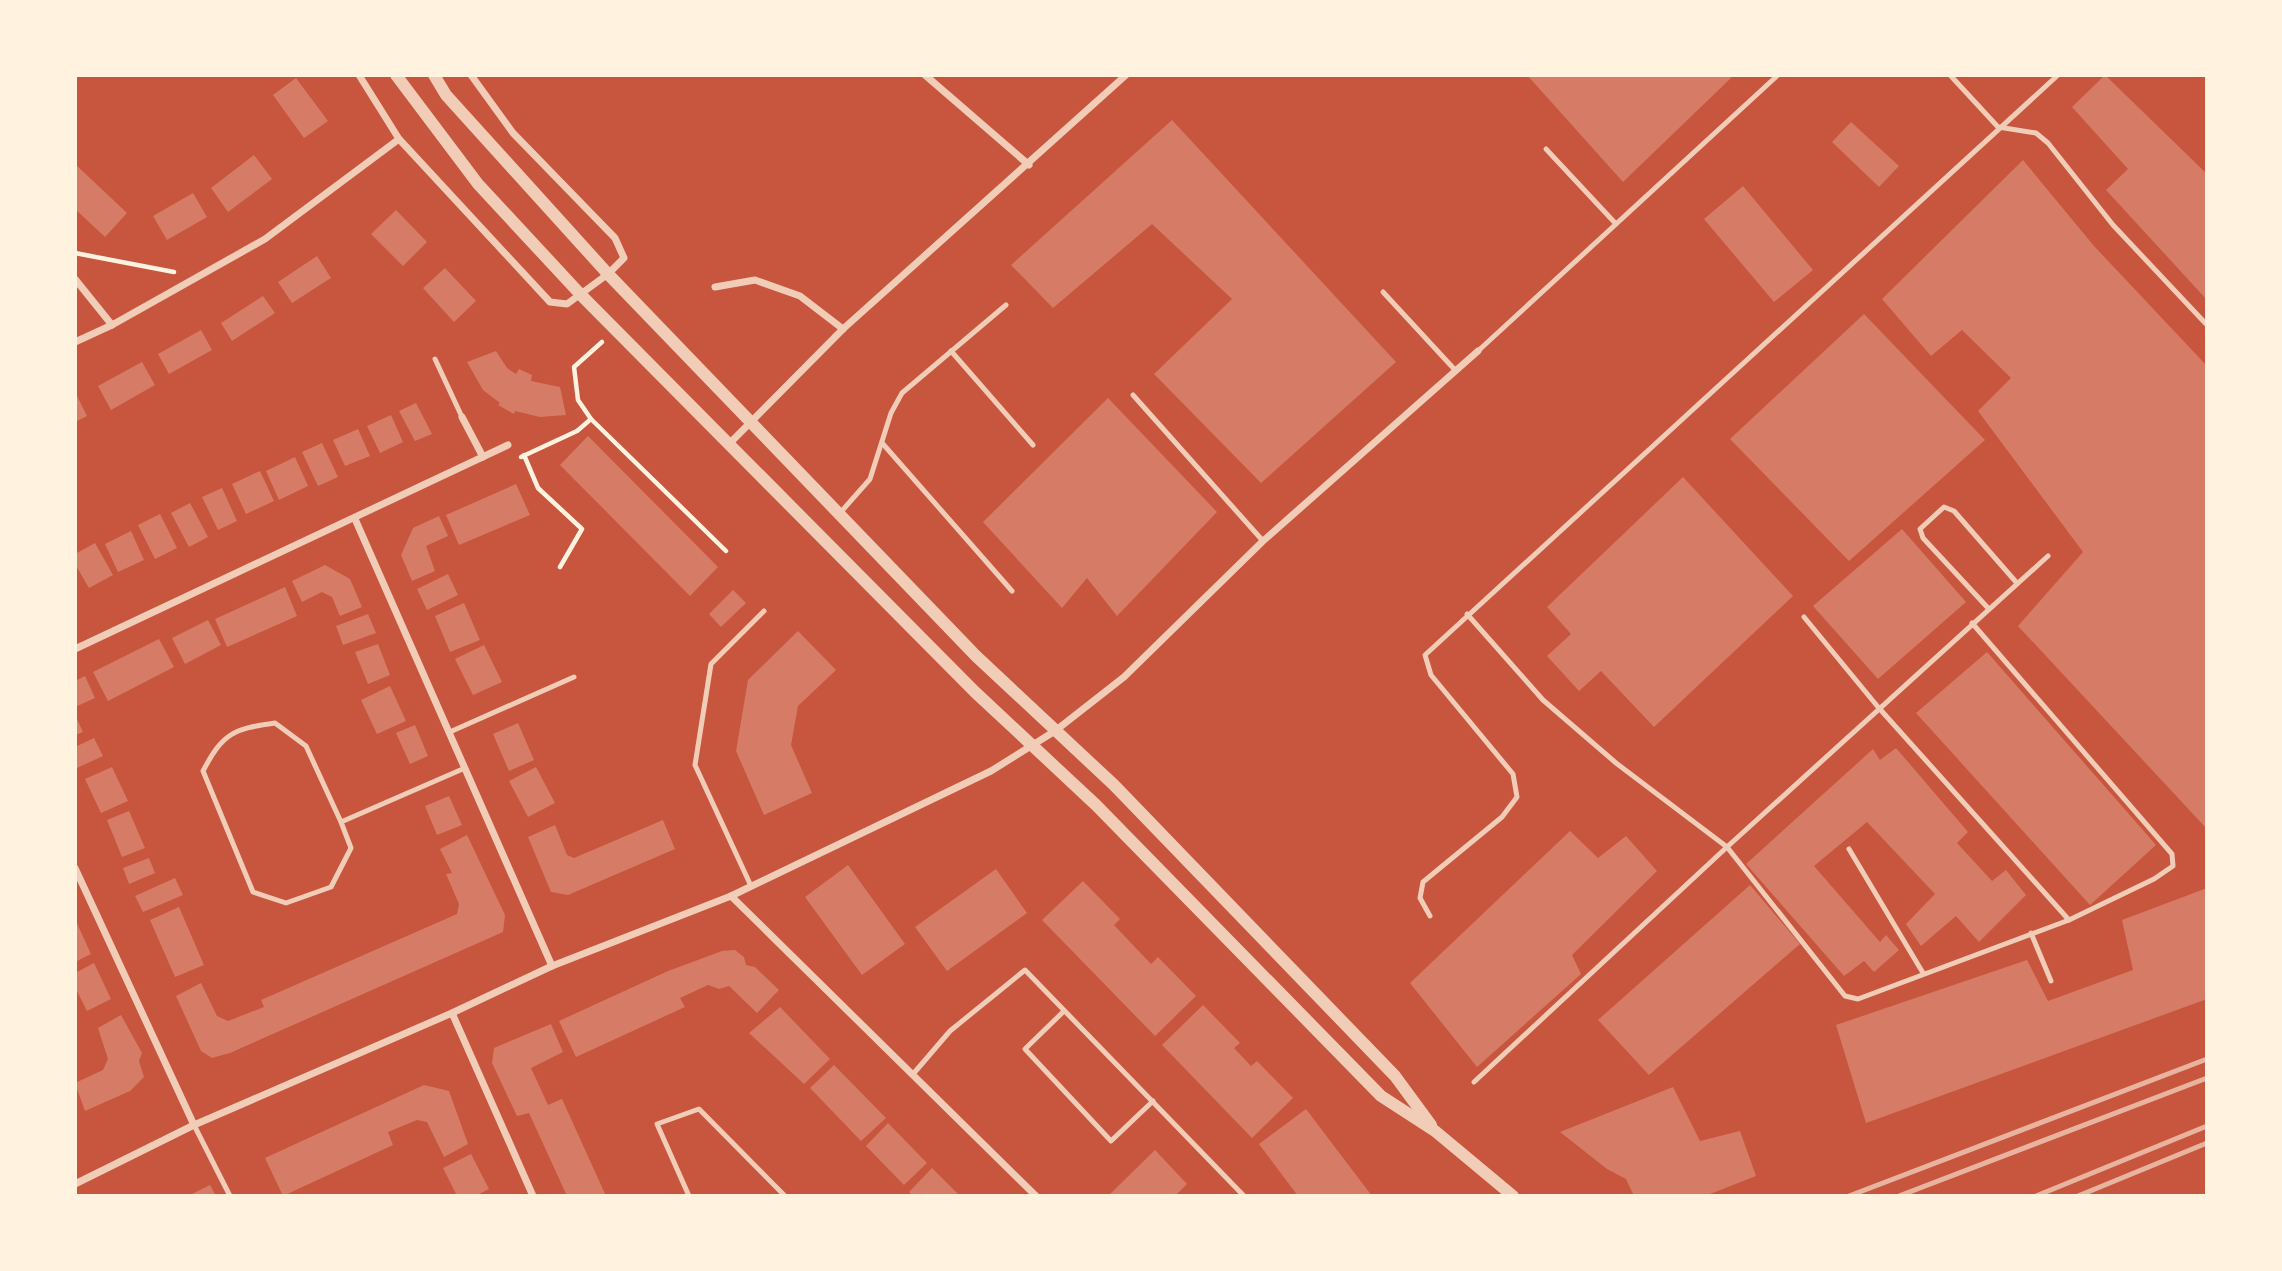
<svg xmlns="http://www.w3.org/2000/svg" width="2282" height="1271" font-family="Karla,sans-serif">
  <rect width="100%" height="100%" fill="#c8553d"/>
  <g fill="#d67c66">
    <path d="M1527,75H1729L1731,78L1623,182Z"/>
    <path d="M2105,75L2207,174V300L2106,190L2128,169L2072,107Z"/>
    <path d="M296,78L328,121L304,138L273,95Z"/>
    <path d="M1172,120L1396,362L1261,483L1154,374L1232,299L1152,224L1053,308L1011,265Z"/>
    <path d="M1851,122L1899,166L1879,187L1832,142Z"/>
    <path d="M254,155L272,179L228,212L211,188Z"/>
    <path d="M2023,160L2094,246L2207,366V829L2018,626L2083,552L1978,411L2011,378L1962,330L1931,356L1882,299Z"/>
    <path d="M75,164L127,213L105,237L75,209Z"/>
    <path d="M1743,186L1813,270L1774,302L1704,219Z"/>
    <path d="M193,193L207,217L167,240L153,216Z"/>
    <path d="M396,210L427,242L403,266L371,234Z"/>
    <path d="M317,256L331,278L292,303L278,282Z"/>
    <path d="M445,268L476,301L454,322L423,288Z"/>
    <path d="M263,296L275,313L232,341L221,323Z"/>
    <path d="M1864,314L1985,440L1849,561L1730,439Z"/>
    <path d="M201,330L212,350L169,374L158,354Z"/>
    <path d="M496,351L507,368L516,374L519,369L532,375L531,381L560,387L566,415L540,417L515,411L514,414L498,405L500,403L483,390L467,362Z"/>
    <path d="M142,362L155,385L111,410L98,386Z"/>
    <path d="M75,392L87,416L75,422Z"/>
    <path d="M1108,398L1217,512L1117,616L1087,578L1062,608L983,522Z"/>
    <path d="M416,403L432,434L415,441L399,411Z"/>
    <path d="M391,415L403,442L380,453L367,426Z"/>
    <path d="M358,429L370,456L345,466L333,440Z"/>
    <path d="M588,436L718,567L690,596L560,465Z"/>
    <path d="M322,443L338,477L318,486L302,452Z"/>
    <path d="M295,457L308,486L279,500L266,471Z"/>
    <path d="M260,471L274,501L246,514L232,484Z"/>
    <path d="M1683,477L1793,596L1654,727L1601,671L1579,691L1547,656L1571,634L1547,607Z"/>
    <path d="M516,484L530,515L459,545L446,515Z"/>
    <path d="M222,488L237,521L218,530L202,497Z"/>
    <path d="M190,503L208,537L189,547L171,513Z"/>
    <path d="M160,514L177,548L155,559L138,525Z"/>
    <path d="M439,516L448,536L426,546L435,571L412,581L401,555L413,528Z"/>
    <path d="M1902,529L1966,602L1878,679L1813,606Z"/>
    <path d="M131,531L144,560L118,572L105,544Z"/>
    <path d="M95,543L113,575L89,588L75,564V554Z"/>
    <path d="M325,565L350,579L362,607L340,616L332,597L322,592L302,602L292,581Z"/>
    <path d="M448,574L458,595L427,610L417,589Z"/>
    <path d="M285,587L297,616L227,647L215,619Z"/>
    <path d="M733,590L746,603L721,627L709,614Z"/>
    <path d="M464,603L480,640L450,652L435,616Z"/>
    <path d="M368,614L376,633L343,645L336,626Z"/>
    <path d="M208,620L221,645L185,664L172,638Z"/>
    <path d="M798,631L836,670L798,706L791,745L812,793L764,815L736,751L748,680Z"/>
    <path d="M159,639L174,667L108,701L93,672Z"/>
    <path d="M378,644L390,675L368,684L355,652Z"/>
    <path d="M484,645L502,682L473,695L455,659Z"/>
    <path d="M1987,652L2156,845L2090,905L1916,713Z"/>
    <path d="M85,676L95,698L75,707V681Z"/>
    <path d="M390,686L406,721L377,734L361,700Z"/>
    <path d="M75,715L83,732L75,735Z"/>
    <path d="M518,723L534,760L509,771L493,734Z"/>
    <path d="M415,725L428,756L410,764L396,733Z"/>
    <path d="M94,738L103,756L77,768L75,747Z"/>
    <path d="M1896,748L1968,832L1957,843L1992,881L2006,870L2026,895L1979,942L1956,916L1921,946L1906,924L1935,894L1867,822L1814,866L1880,942L1886,935L1899,950L1874,972L1864,961L1844,976L1746,864L1873,749L1880,760Z"/>
    <path d="M112,767L128,801L101,813L85,779Z"/>
    <path d="M536,767L555,803L528,817L509,781Z"/>
    <path d="M449,796L462,825L437,835L425,806Z"/>
    <path d="M129,811L145,848L122,857L107,820Z"/>
    <path d="M663,820L675,849L568,895L551,892L528,837L555,825L567,855L574,858Z"/>
    <path d="M1570,831L1598,858L1626,836L1657,871L1572,955L1581,974L1477,1067L1410,983Z"/>
    <path d="M467,835L505,915L503,932L230,1053L212,1058L201,1051L176,996L201,983L217,1016L228,1021L264,1007L261,1000L457,914L459,904L446,874L452,873L440,849Z"/>
    <path d="M149,858L155,873L129,884L123,868Z"/>
    <path d="M848,865L905,944L862,975L805,897Z"/>
    <path d="M996,869L1027,913L947,971L915,927Z"/>
    <path d="M175,878L183,895L143,912L135,896Z"/>
    <path d="M1083,881L1120,919L1114,925L1151,964L1158,957L1196,996L1155,1036L1042,920Z"/>
    <path d="M1750,885L1800,944L1649,1075L1598,1020Z"/>
    <path d="M2207,888V999L1866,1123L1836,1025L2027,960L2048,1001L2133,970L2122,920Z"/>
    <path d="M179,907L204,965L175,977L150,920Z"/>
    <path d="M75,919L91,954L75,962Z"/>
    <path d="M735,950L744,957L746,965L755,967L779,990L757,1013L729,986L719,989L708,985L680,998L685,1007L576,1057L559,1021L668,971L722,951Z"/>
    <path d="M94,963L111,999L87,1011L75,987V973Z"/>
    <path d="M1203,1005L1240,1043L1234,1048L1251,1066L1257,1061L1293,1098L1252,1138L1162,1045Z"/>
    <path d="M780,1007L830,1059L804,1084L749,1033Z"/>
    <path d="M121,1015L142,1053L139,1061L144,1077L130,1091L85,1111L75,1083L103,1070L108,1059L98,1028Z"/>
    <path d="M551,1024L563,1052L531,1068L548,1105L562,1099L606,1196H567L529,1113L517,1116L492,1063L494,1048Z"/>
    <path d="M834,1065L886,1118L861,1141L810,1088Z"/>
    <path d="M424,1085L449,1091L468,1144L444,1157L427,1122L417,1120L388,1132L393,1145L283,1196L265,1158Z"/>
    <path d="M1673,1087L1700,1141L1740,1131L1756,1176L1705,1196H1634L1626,1179L1607,1169L1560,1132Z"/>
    <path d="M1306,1109L1372,1196H1298L1259,1144Z"/>
    <path d="M888,1123L927,1163L904,1185L866,1146Z"/>
    <path d="M1155,1150L1187,1184L1175,1196H1108Z"/>
    <path d="M471,1154L489,1189L475,1196H457L443,1168Z"/>
    <path d="M932,1168L960,1196H912L909,1192Z"/>
    <path d="M210,1185L216,1196H188Z"/>
  </g>
  <g fill="none" stroke-linecap="round" stroke-linejoin="round">
    <g stroke="#fff3e0" stroke-width="4.5">
      <path d="M75,253L174,272"/>
      <path d="M591,419L726,551"/>
      <path d="M524,455L538,488L582,529L560,567"/>
      <path d="M521,457L577,431L591,419L578,400L574,367L602,342"/>
    </g>
    <g stroke="#f1ccb7" stroke-width="5">
      <path d="M1950,75L1998,127L2036,133L2048,143L2113,225L2207,325"/>
      <path d="M1546,149L1616,224"/>
      <path d="M1383,292L1456,371"/>
      <path d="M951,351L1033,445"/>
      <path d="M1478,351L1778,75"/>
      <path d="M435,359L462,417"/>
      <path d="M1133,395L1263,541"/>
      <path d="M883,444L1012,591"/>
      <path d="M840,513L870,479L891,413L902,393L1006,305"/>
      <path d="M1988,608L1923,538L1920,529L1944,507L1954,511L2016,582"/>
      <path d="M1467,614L1543,700L1616,763L1727,847L2048,556"/>
      <path d="M1804,617L1878,707L2069,920"/>
      <path d="M452,731L574,677"/>
      <path d="M341,822L306,746L275,723C233,729 223,733 203,771L253,892L286,903L331,887L351,848L341,822L465,768"/>
      <path d="M1849,849L1923,973"/>
      <path d="M751,886L695,765L711,664L764,611"/>
      <path d="M1430,916L1420,898L1423,882L1502,817L1517,797L1513,774L1431,675L1425,655L2058,75"/>
      <path d="M2031,933L2051,981"/>
      <path d="M1064,1011L1025,1049L1111,1141L1153,1101"/>
      <path d="M914,1073L950,1031L1025,970L1244,1196"/>
      <path d="M1474,1082L1727,847L1845,996L1858,999L2069,920L2154,879L2173,866L2172,854L1972,623"/>
      <path d="M194,1125L230,1196"/>
      <path d="M689,1196L657,1124L699,1109L785,1196"/>
    </g>
    <g stroke="#f1ccb7" stroke-width="7">
      <path d="M359,75L399,139L550,302L567,304L608,274L624,258L615,238L513,133L471,75"/>
      <path d="M925,75L1029,165"/>
      <path d="M75,279L112,325"/>
      <path d="M715,287L755,280L800,296L843,329"/>
      <path d="M75,342L112,325L265,239L399,139"/>
      <path d="M462,417L483,457"/>
      <path d="M730,443L843,329L1126,75"/>
      <path d="M355,519L552,966"/>
      <path d="M75,649L508,445"/>
      <path d="M75,868L194,1125"/>
      <path d="M731,896L1036,1196"/>
      <path d="M452,1013L533,1196"/>
      <path d="M75,1184L194,1125L452,1013L552,966L731,896L991,771L1055,731L1124,677L1263,541L1478,351"/>
    </g>
    <g stroke="#f1ccb7" stroke-width="12">
      <path d="M396,75L478,184L581,295L975,692L1096,805L1381,1096L1435,1131L1513,1196"/>
      <path d="M434,75L446,95L608,274L976,656L1114,785L1395,1076L1431,1125"/>
    </g>
    <g stroke="#e9b49f" stroke-width="5">
      <path d="M1849,1196L2207,1059"/>
      <path d="M1899,1196L2207,1078"/>
      <path d="M2036,1196L2207,1126"/>
      <path d="M2078,1196L2207,1143"/>
    </g>
  </g>
  <rect width="2282" height="1271" fill="none" stroke="#fff3e0" stroke-width="154"/>
</svg>
